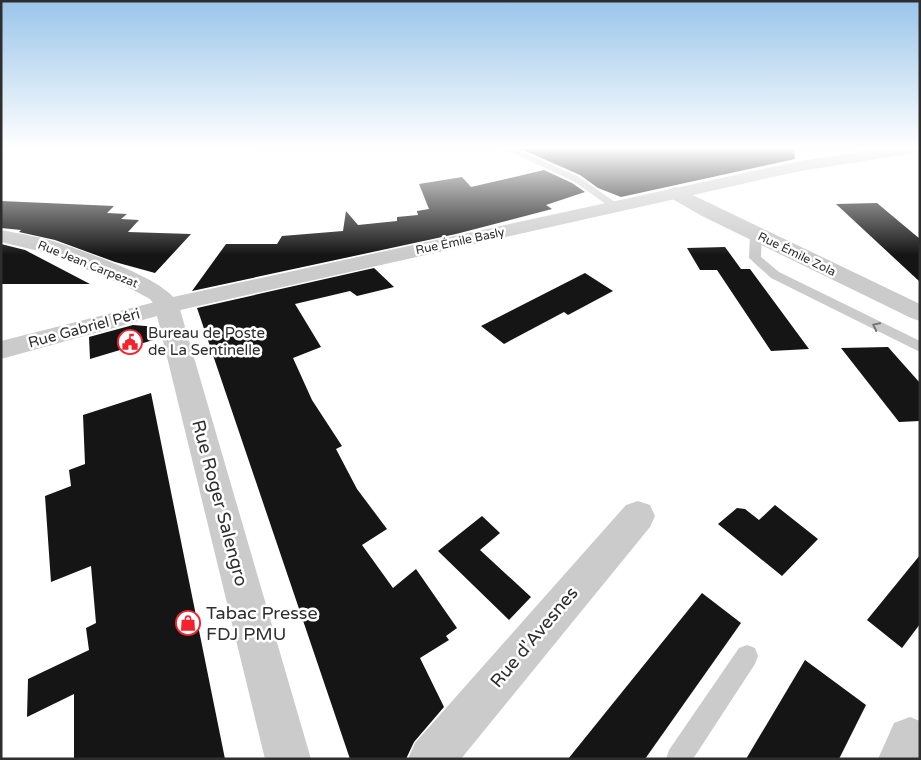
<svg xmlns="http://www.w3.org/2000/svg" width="921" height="760" font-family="'Varela Round',sans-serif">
  <rect width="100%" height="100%" fill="#fff"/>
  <g fill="#151515">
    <path d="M521,149H794L795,159L621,197L598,188L580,175Z"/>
    <path d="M544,170L572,183L585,192L546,205L552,209L456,234L192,291L226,244H277L282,236L343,231L346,211L358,225L397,221V217L418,215L417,211L429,209L419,184L462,177L471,187Z"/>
    <path d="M1,201L114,206L107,213L127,214L121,219L139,220L128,232L191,234L155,273L115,262L55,240L19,232L21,230L1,228Z"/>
    <path d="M877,203L920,239V282L836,204Z"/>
    <path d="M1,244L25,250L90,284H1Z"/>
    <path d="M725,247L741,269H750L809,349L771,351L717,270H700L687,248Z"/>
    <path d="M374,268L394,287L357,296L350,291L295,304L321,347L293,358L312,400L342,446L336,449L357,489L387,529L362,545L393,588L416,569L457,628L446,636L449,640L420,658L444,707L414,742L406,759H350L197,308Z"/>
    <path d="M585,273L613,291L568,315L564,312L504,344L481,326Z"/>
    <path d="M133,325L158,327L160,338L90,359L89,337Z"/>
    <path d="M888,347L920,383V421L899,422L841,348Z"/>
    <path d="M151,393L225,759H74V694L27,717L28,679L89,650L86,628L96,623L91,566L51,582L45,496L71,486L69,470L85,464L83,415Z"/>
    <path d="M775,505L818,539L782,576L718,524L737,508L745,509L759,520Z"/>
    <path d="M482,516L500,533L480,550L531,597L509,620L438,551Z"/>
    <path d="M920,555V624L902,648L867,620Z"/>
    <path d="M702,593L741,623L645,759H568Z"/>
    <path d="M805,660L866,705L839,759H746Z"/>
  </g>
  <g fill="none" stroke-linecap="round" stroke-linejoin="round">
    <g fill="#cbcbcb" fill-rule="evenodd">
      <path d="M505,149H516L579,177L622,207L617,210L613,209L573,181Z"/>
      <path d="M756,231L762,234L761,257L779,272L920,341V352L771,278L749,258L750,234Z"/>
      <path d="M747,645L755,648L758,656L755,664L693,759H666L669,750L739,648Z"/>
    </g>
    <g fill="#cbcbcb" fill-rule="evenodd">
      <path d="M877,149H916L914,152L908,154L801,171L754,181L748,180L745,176L748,172L801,161Z"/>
      <path d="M676,187L920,304V321L911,318L702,216L669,197L667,193L669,189Z"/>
      <path d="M167,299L175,301L179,306L311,759H265L157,316L1,359V341Z"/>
      <path d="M638,501L650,505L655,516L650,527L461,759H408L415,743L626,505Z"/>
      <path d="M910,717L920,721V759H878L894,723Z"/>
    </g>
    <path fill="#cbcbcb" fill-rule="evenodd" d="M754,171L760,172L763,176L760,180L167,313L159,311L150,299L124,285L47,253L1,242V230C21,234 43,237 62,244C87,252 158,278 173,297Z"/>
  </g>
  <defs><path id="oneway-chevron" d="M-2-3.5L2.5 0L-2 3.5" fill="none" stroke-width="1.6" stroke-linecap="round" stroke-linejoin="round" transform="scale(1.25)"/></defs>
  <use stroke="#757575" href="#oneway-chevron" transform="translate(876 326) rotate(-154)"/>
  <linearGradient id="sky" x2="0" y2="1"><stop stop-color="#9ac5ea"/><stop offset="0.58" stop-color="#fff"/><stop offset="1" stop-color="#fff" stop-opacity="0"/></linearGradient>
  <rect width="921" height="255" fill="url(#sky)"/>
  <defs>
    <symbol id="civic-ring" viewBox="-11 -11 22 22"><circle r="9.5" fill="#fff" stroke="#f4222d" stroke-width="1.5"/><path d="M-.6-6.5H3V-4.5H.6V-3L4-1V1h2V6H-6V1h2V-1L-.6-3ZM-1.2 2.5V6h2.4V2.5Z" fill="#f4222d"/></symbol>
    <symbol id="shop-ring" viewBox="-11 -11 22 22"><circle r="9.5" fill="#fff" stroke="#f4222d" stroke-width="1.5"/><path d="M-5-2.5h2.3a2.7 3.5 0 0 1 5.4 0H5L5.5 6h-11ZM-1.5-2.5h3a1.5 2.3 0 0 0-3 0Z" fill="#f4222d"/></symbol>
  </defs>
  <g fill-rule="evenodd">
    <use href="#civic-ring" x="116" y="328" width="28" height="28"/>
    <use href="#shop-ring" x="174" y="609" width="28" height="28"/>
  </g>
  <g text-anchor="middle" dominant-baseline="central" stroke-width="5" stroke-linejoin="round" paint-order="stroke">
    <g font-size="12" fill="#2e2e2e" stroke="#fff">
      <text transform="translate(460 241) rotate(-12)">Rue Émile Basly</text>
      <text transform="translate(797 254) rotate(26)">Rue Émile Zola</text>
      <text transform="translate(88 264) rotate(22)">Rue Jean Carpezat</text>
    </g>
    <g font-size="15" fill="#2e2e2e" stroke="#fff">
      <text transform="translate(84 328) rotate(-15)">Rue Gabriel Péri</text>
    </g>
    <g font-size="15" fill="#2e2e2e" stroke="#fff" text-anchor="start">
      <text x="148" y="333">Bureau de Poste<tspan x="148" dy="17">de La Sentinelle</tspan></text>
    </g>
    <g font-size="18" fill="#2e2e2e" stroke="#fff">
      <text transform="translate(220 503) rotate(75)">Rue Roger Salengro</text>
      <text transform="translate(534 637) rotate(-50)">Rue d'Avesnes</text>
    </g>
    <g font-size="18" fill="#2e2e2e" stroke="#fff" text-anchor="start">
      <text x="206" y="613">Tabac Presse<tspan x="206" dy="21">FDJ PMU</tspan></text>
    </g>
  </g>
  <rect width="921" height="760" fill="none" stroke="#2e2e2e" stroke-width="5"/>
</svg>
